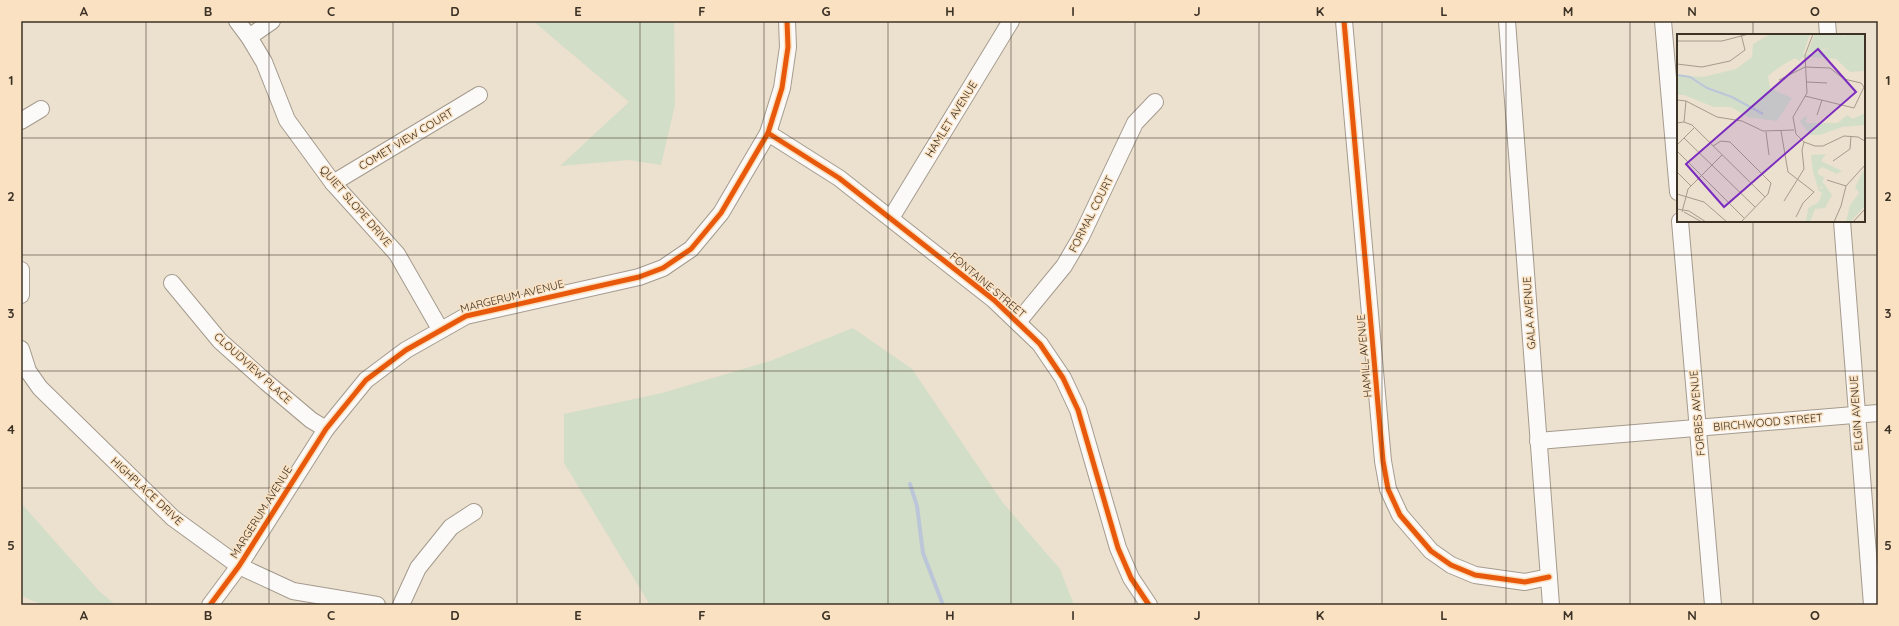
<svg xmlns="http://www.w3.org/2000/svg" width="1899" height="626" font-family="Quicksand,sans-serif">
  <rect width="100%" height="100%" fill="#ece0cf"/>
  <g fill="#d3dec8">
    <path d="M533,21H674L675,105L661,165L629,160L560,166L629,102Z"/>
    <path d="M853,328L912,369L1003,503L1060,569L1074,605H650L564,463V414L662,393L770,361Z"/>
    <path d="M21,503L100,592L116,605H44L21,596Z"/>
  </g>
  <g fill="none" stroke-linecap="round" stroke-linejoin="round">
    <path stroke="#bbc6d9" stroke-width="4" d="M910,484L917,506L923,553L943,605"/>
    <defs>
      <g id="minor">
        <path d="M237,21L249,37L264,62L287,120L333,183L397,254L440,329"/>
        <path d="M1344,21L1383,461L1388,489L1400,515L1431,551L1451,565L1475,575L1525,582L1549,577"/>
        <path d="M1507,21L1551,605"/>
        <path d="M1663,21L1678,192"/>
        <path d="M1827,21L1828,35"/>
        <path d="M249,37L272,21"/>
        <path d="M21,121L41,109"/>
        <path d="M768,133L839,178L994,300L1040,344L1063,378L1078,410L1118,548L1131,578L1149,605"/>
        <path d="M333,183L479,95"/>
        <path d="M891,218L1011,21"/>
        <path d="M1680,221L1713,605"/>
        <path d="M1842,221L1872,605"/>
        <path d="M21,270V295"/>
        <path d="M172,283L220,341L266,382L311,420L326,429"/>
        <path d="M1018,322L1064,266L1081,237L1135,123L1155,102"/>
        <path d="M21,349L28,371L40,388L173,518L239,566L293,591L377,605"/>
        <path d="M1538,441L1878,413"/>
        <path d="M210,605L239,566L326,429L366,380L406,350L466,316L639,277L663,268L691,249L721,213L768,133L782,88L788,47L787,21"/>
        <path d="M401,605L418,568L451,527L474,512"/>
      </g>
    </defs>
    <use href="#minor" stroke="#a49b8e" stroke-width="18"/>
    <use href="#minor" stroke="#fcfaf8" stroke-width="16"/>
    <defs>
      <g id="cycleway">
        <path d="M1344,21L1383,461L1388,489L1400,515L1431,551L1451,565L1475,575L1525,582L1549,577"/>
        <path d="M768,133L839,178L994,300L1040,344L1063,378L1078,410L1118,548L1131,578L1149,605"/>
        <path d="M210,605L239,566L326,429L366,380L406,350L466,316L639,277L663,268L691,249L721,213L768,133L782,88L788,47L787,21"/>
      </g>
    </defs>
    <use href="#cycleway" stroke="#f9e1c2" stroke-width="8"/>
    <use href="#cycleway" stroke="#e8590c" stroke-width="5"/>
  </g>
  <path fill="none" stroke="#3c3226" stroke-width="1" stroke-opacity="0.55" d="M146,21V605M269,21V605M393,21V605M517,21V605M640,21V605M764,21V605M888,21V605M1011,21V605M1135,21V605M1259,21V605M1382,21V605M1506,21V605M1630,21V605M1753,21V35M21,138H1678M1864,138H1878M1753,221V605M21,255H1878M21,371H1878M21,488H1878"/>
  <g text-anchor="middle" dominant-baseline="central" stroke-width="3" stroke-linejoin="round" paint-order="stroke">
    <g font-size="11" fill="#3c3226" stroke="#f9e1c2">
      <text transform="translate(951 119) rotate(-58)">HAMLET AVENUE</text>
      <text transform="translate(406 139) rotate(-31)">COMET VIEW COURT</text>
      <text transform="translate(356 206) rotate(49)">QUIET SLOPE DRIVE</text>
      <text transform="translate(1091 214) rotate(-63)">FORMAL COURT</text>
      <text transform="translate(988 285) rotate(40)">FONTAINE STREET</text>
      <text transform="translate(512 296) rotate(-14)">MARGERUM AVENUE</text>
      <text transform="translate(1529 313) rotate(-94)">GALA AVENUE</text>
      <text transform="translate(1364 356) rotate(-95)">HAMILL AVENUE</text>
      <text transform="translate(253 368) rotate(42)">CLOUDVIEW PLACE</text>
      <text transform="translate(1697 413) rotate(-95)">FORBES AVENUE</text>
      <text transform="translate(1856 413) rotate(-94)">ELGIN AVENUE</text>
      <text transform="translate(1768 422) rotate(-5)">BIRCHWOOD STREET</text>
      <text transform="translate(147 491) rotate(43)">HIGHPLACE DRIVE</text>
      <text transform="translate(261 512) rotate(-58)">MARGERUM AVENUE</text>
    </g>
  </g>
  <g transform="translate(1677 34)">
    <rect width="188" height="188" fill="#ece0cf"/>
    <path d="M93,0H133L126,20H138L152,14L130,19L138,0H167L166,3L169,0H188V37L173,38L159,25L136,23L125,24L122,27L118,24L104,32L91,42L93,54L115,64L100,87L71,83L54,73H37L7,61H0V41L26,43L59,35L75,23L76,10ZM188,79V91L165,93L143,101H133L123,87L130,81L129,89H161L170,81L176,85ZM149,120L144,127L165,137L160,140L145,133L141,136V140L148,144L145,147L155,161L148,174L138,175L133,188H129L131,174L142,168L145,159L140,155L145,154L146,152L141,154L136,138L134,121ZM188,133V172L173,188H169L173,171L182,159L178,153Z" fill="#d3dec8"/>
    <path fill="none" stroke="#bbc6d9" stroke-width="2" d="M0,41L13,43L30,54L55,63L86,80"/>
    <path fill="none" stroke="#a69a8b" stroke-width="1" d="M136,0L128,21L130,59L116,83L119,100L127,108L138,112H146L167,102L181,103L188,107M0,7H45L72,0M0,30L25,33L53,27L68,16L64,0M102,46L128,33L153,34L167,45L184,49L187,53L177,74L128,62M130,48L150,49M0,66L9,67L40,83L65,87L86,97L117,96M140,81L145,66M7,88L9,67M0,89L7,88L15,91L88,163M104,97L111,138L137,158L126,169L119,183M89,98L92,121M7,104L78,173M0,111L17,94M36,112L44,107L53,108L94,149L91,160L64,188M0,117L67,184M156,127L173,115L174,102M0,138L14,152M150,146L169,152M0,160L27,168L50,188M107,167L127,135L125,116L127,108M0,175L12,177L29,188M5,178L11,155L45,121M7,178L25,188M157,188L164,172L169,152L188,131M176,188L188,175"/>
    <path fill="#7b2cbf" fill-opacity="0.15" stroke="#7b2cbf" stroke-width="2" d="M141,15L179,58L47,173L9,130Z"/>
    <rect width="188" height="188" fill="none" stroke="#3c3226" stroke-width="2"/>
  </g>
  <rect width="1899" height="626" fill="none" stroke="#f9e1c2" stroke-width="44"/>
  <rect x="22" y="22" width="1855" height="582" fill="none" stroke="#3c3226" stroke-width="1.5"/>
  <g font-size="13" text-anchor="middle" font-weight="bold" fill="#3c3226">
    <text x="84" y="16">A</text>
    <text x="208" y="16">B</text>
    <text x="331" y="16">C</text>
    <text x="455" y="16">D</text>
    <text x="578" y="16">E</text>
    <text x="702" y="16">F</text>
    <text x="826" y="16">G</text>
    <text x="950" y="16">H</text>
    <text x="1073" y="16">I</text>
    <text x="1197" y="16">J</text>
    <text x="1320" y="16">K</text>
    <text x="1444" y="16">L</text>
    <text x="1568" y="16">M</text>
    <text x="1692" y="16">N</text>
    <text x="1815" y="16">O</text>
    <text x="11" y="85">1</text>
    <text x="1888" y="85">1</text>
    <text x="11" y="201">2</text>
    <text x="1888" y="201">2</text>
    <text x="11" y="318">3</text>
    <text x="1888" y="318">3</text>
    <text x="11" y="434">4</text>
    <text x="1888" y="434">4</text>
    <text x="11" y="550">5</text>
    <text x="1888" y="550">5</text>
    <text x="84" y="620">A</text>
    <text x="208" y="620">B</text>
    <text x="331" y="620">C</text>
    <text x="455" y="620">D</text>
    <text x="578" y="620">E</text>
    <text x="702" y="620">F</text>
    <text x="826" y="620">G</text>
    <text x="950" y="620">H</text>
    <text x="1073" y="620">I</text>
    <text x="1197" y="620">J</text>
    <text x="1320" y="620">K</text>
    <text x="1444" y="620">L</text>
    <text x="1568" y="620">M</text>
    <text x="1692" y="620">N</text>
    <text x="1815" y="620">O</text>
  </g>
</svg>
